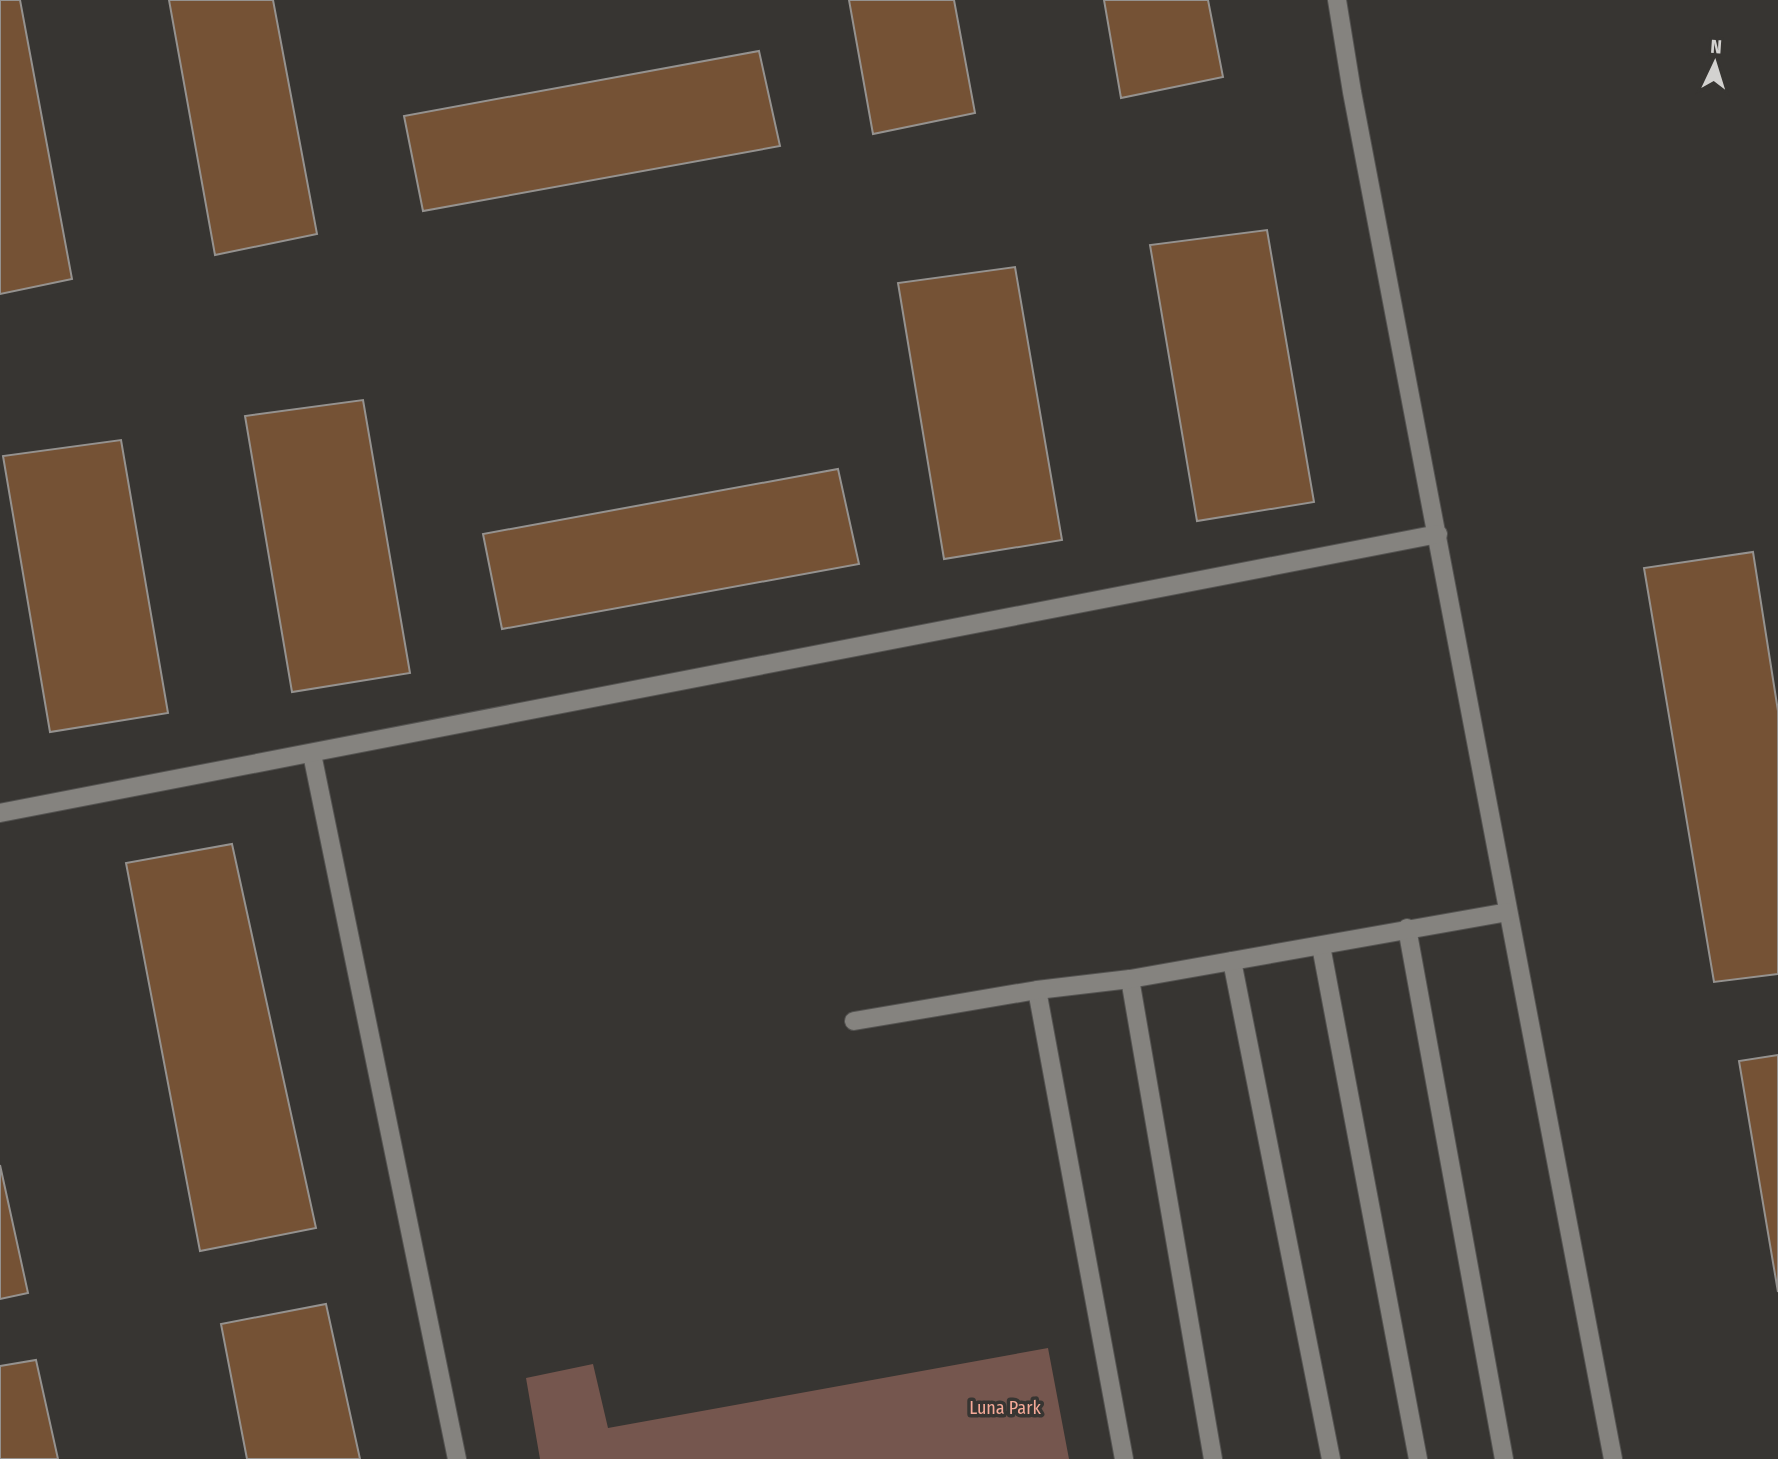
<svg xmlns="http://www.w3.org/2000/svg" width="1778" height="1459" font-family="'Fira Sans Condensed',sans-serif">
  <rect width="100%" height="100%" fill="#373532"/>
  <path fill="#75564e" d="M1048,1348L1069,1459H540L526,1378L593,1364L608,1428Z"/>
  <g fill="#755235" stroke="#95928f" stroke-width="2">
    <path d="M0,0H20L72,279L0,294Z"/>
    <path d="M169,0H273L317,234L215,255Z"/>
    <path d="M849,0H954L975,113L873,134Z"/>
    <path d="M1104,0H1208L1223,77L1121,98Z"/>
    <path d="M759,51L780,146L423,211L404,116Z"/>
    <path d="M1267,230L1314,502L1197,521L1150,245Z"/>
    <path d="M1015,267L1062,540L944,559L898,283Z"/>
    <path d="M363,400L410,673L292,692L245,416Z"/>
    <path d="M121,440L168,713L50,732L3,456Z"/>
    <path d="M838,469L859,564L502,629L483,534Z"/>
    <path d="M1753,552L1778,711V974L1714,982L1644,568Z"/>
    <path d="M232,844L316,1228L200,1251L126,863Z"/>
    <path d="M1778,1055V1292L1739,1061Z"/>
    <path d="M0,1165L28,1293L0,1299Z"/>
    <path d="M326,1304L360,1459H247L221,1324Z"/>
    <path d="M36,1360L58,1459H0V1366Z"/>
  </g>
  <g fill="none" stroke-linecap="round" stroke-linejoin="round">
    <defs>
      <g id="minor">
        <path d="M1337,0L1352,92L1613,1459"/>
        <path d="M312,754L457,1459"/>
        <path d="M0,813L1438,534"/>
        <path d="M1407,928L1504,1459"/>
        <path d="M1321,946L1418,1459"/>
        <path d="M1232,961L1331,1459"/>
        <path d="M1130,979L1213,1459"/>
        <path d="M1037,990L1124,1459"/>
        <path d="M854,1021L1037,990L1130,979L1508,912"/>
      </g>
    </defs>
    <use href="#minor" stroke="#545351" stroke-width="20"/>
    <use href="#minor" stroke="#85837f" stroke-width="18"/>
  </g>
  <g text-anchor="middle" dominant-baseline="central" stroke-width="7" stroke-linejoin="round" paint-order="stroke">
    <g font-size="18" fill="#f5aa98" stroke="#373532">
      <text x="1005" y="1408">Luna Park</text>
    </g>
  </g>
  <g transform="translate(1715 63) rotate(4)" stroke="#373532" stroke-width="5" paint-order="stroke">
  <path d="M0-5L12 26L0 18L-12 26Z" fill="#d3d2d0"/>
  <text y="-10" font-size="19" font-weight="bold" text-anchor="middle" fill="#d3d2d0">N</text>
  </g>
</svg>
